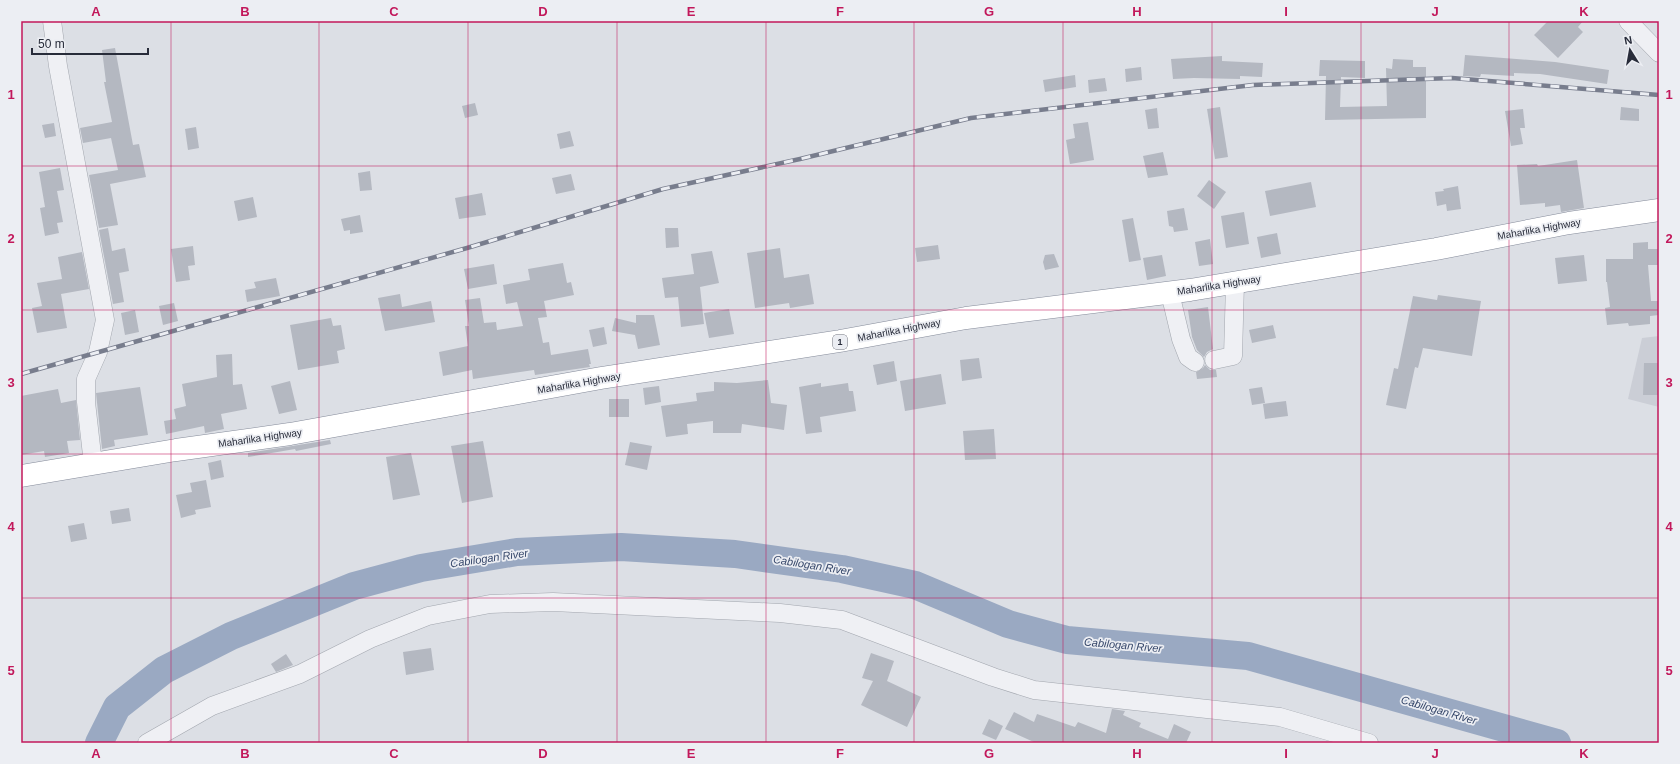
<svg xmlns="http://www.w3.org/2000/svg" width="1680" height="764" font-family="Arial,sans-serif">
  <rect width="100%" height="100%" fill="#dcdfe5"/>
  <path fill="#cbced6" d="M1659,336V407L1628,399L1642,338Z"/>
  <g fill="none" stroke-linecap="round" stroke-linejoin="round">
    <path stroke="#9aa9c2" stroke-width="28" d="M99,743L117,707L164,670L231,636L354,586L421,568L517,552L621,547L735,554L842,569L915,585L1008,624L1067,640L1248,656L1557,743"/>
  </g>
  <g fill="#b4b8c1">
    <path d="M1548,21H1583L1578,27L1583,32L1558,58L1534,35Z"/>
    <path d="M115,48L133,145L139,144L146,177L110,184L118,225L99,228L89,175L118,170L111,138L83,143L80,128L112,122L104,82H106L102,50Z"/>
    <path d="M1465,55L1555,62L1609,70L1607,84L1540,74L1514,73V76L1481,74L1480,77L1463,76Z"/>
    <path d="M1222,56V61L1263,63L1262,77L1240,76V79L1194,78L1173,79L1171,59Z"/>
    <path d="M1393,59L1413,60V67H1426V118L1325,120L1326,76H1319L1320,60L1365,61V78L1341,77L1340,107L1387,106L1386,68L1392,69Z"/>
    <path d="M1141,67L1142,80L1126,82L1125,69Z"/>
    <path d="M1075,75L1076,87L1045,92L1043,80Z"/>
    <path d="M1105,78L1107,91L1089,93L1088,80Z"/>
    <path d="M475,103L478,115L465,118L462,106Z"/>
    <path d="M1220,107L1228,157L1215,159L1207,109Z"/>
    <path d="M1621,107L1639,109V121L1620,120Z"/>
    <path d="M1157,108L1159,128L1148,129L1145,110Z"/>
    <path d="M1523,109L1525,128H1520L1523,144L1511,146L1505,111Z"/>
    <path d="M1088,122L1094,160L1070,164L1066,140L1075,138L1073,124Z"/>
    <path d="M54,123L56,136L45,138L42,125Z"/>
    <path d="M196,127L199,148L188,150L185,129Z"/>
    <path d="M570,131L574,146L560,149L557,134Z"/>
    <path d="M1163,152L1168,175L1148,178L1143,156Z"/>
    <path d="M1577,160L1584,208L1561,212L1560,205L1545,207V203L1520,205L1517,165L1537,164L1538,166Z"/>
    <path d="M60,168L64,190L57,191L63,222L57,223L59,233L45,236L40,208L45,207L39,172Z"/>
    <path d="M370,171L372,190L360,191L358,173Z"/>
    <path d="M571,174L575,190L556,194L552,178Z"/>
    <path d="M1209,180L1226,192L1214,209L1197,196Z"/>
    <path d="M1311,182L1316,207L1270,216L1265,191Z"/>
    <path d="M1458,186L1461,209L1447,211L1446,204L1437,206L1435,192L1444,191L1443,189Z"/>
    <path d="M482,193L486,215L459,219L455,198Z"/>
    <path d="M253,197L257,217L238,221L234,201Z"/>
    <path d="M1184,208L1188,230L1174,232L1173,227L1169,226L1167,211Z"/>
    <path d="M1244,212L1249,244L1226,248L1221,216Z"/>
    <path d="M360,215L363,232L350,234V230L344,231L341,219Z"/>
    <path d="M1133,218L1141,260L1129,262L1122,220Z"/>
    <path d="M108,228L112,251L125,248L129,271L119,273L124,302L113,304L99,230Z"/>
    <path d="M665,228H678L679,247L666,248Z"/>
    <path d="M1277,233L1281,254L1261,258L1257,237Z"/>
    <path d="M1210,239L1213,264L1199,266L1195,242Z"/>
    <path d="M1648,242V249H1659V265H1648L1651,301H1659V315L1650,316V324L1629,326L1628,323L1607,325L1605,308L1610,307L1607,282H1606V259H1633V243Z"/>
    <path d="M938,245L940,259L917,262L915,248Z"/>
    <path d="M193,246L195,265L188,266L190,280L176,282L171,249Z"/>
    <path d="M780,248L784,278L809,274L814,304L790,308L789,303L755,308L747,253Z"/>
    <path d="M712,251L719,283L700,287L704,324L681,327L678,297L665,298L662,278L694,274L691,254Z"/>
    <path d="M82,252L89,289L61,294L67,328L37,333L32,308L42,306L37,283L62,279L58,257Z"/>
    <path d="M1054,254L1059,267L1045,270L1043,262L1045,255Z"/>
    <path d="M1162,255L1166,276L1147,280L1143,258Z"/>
    <path d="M1584,255L1587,281L1558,284L1555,258Z"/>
    <path d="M563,263L567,283L571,282L574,295L544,301L547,317L538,318L543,343L549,342L551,355L588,349L591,364H589L590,367L535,375L534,370L473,379L472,370L443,376L439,352L468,346L465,326H469L465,300L480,298L484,323L496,322L497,330L523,326L517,302L506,304L503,285L530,280L528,269Z"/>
    <path d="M494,264L497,284L468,289L464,269Z"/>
    <path d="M276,278L280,296L247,302L245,290L256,288L254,282Z"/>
    <path d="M400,294L402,307L431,301L435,322L385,331L378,298Z"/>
    <path d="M1438,295L1481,301L1472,356L1423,348L1418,368L1415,367L1406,409L1386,405L1394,368L1398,369L1413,296L1437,300Z"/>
    <path d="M174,303L178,321L163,325L159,306Z"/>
    <path d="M1208,307L1213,349L1207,352L1204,357L1197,350L1192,337L1188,310Z"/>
    <path d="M729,309L734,334L709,338L704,313Z"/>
    <path d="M135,310L139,332L125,335L121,313Z"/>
    <path d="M636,315H654L660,345L638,349L635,335L612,331L615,318L636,323Z"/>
    <path d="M331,318L333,326L341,325L345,349L337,351L339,363L298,370L290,325Z"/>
    <path d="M1273,325L1276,338L1252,343L1249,330Z"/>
    <path d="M604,327L607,344L593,347L589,330Z"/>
    <path d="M232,354L233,385L242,384L247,409L221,414L224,429L205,433L204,426L166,434L164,421L176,419L174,409L186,406L182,384L217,377L216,355Z"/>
    <path d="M979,358L982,378L962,381L960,360Z"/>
    <path d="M894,361L897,381L877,385L873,365Z"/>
    <path d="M1644,363H1659V395H1643Z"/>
    <path d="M1205,365L1210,370H1216L1217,377L1197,379L1196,372L1203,368Z"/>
    <path d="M941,374L946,404L905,411L900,381Z"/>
    <path d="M768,380L771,403L787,405L784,430L742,424L741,433H713V421L687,424L688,434L666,437L661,406L697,401L696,393L714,391V382L737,383Z"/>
    <path d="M290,381L297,410L279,414L271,386Z"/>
    <path d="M821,383V387L848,383L849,391H853L856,411L820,417L822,432L806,434L799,387Z"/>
    <path d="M659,386L661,402L645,405L643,388Z"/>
    <path d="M140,387L148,435L114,440L115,446L102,449L96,393Z"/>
    <path d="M1262,387L1265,403L1252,405L1249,389Z"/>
    <path d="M58,389L61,403L76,400L80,440L67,441L69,453L45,457L44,451L21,455V396Z"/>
    <rect x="609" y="399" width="20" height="18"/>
    <path d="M1286,401L1288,416L1265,419L1263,404Z"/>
    <path d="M994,429L996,459L965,460L963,431Z"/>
    <path d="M330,440L331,444L296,451L295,449L248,457V453Z"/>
    <path d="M483,441L493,497L462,503L451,446Z"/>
    <path d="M630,442L652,446L647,470L625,465Z"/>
    <path d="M411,453L420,495L393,500L386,457Z"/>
    <path d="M221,460L224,477L211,480L208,463Z"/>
    <path d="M206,480L211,507L195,510L196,514L181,518L176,495L192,492L190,483Z"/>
    <path d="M129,508L131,521L112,524L110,511Z"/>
    <path d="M84,523L87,539L71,542L68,526Z"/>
    <path d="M431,648L434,670L406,675L403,652Z"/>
    <path d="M871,653L894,661L887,681L921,697L907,727L861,705L873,681L862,678Z"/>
    <path d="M286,654L293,665L276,672L271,664Z"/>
    <path d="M1112,709L1125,711L1123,715L1141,723L1139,727L1168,739L1174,724L1191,732L1186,743H1036L1005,729L1014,712L1034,722L1037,714L1075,727L1078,722L1106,733Z"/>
    <path d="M989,719L1003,726L996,740L982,734Z"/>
  </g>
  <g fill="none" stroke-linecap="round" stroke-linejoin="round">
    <defs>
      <g id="minor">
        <path d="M52,21L58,66L105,320L98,352L86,379V402L93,464"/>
        <path d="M1628,21L1659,53"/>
        <path d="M1170,293L1181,339L1188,357L1195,362"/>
        <path d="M1214,360L1233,356L1235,283"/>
        <path d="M147,743L212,706L300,674L370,639L428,616L490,604L553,602L780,613L842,620L993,677L1034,690L1280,717L1369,743"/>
      </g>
      <path id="highway" d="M21,476L176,450L290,434L601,378L840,341L966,318L1190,290L1436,249L1569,223L1659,210"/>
    </defs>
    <use href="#minor" stroke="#a2a6ae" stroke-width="19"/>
    <use href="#highway" stroke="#858b9a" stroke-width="23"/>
    <use href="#minor" stroke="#eff0f4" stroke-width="18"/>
    <use href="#highway" stroke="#fff" stroke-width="22"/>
    <defs>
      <path id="rail" d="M21,374L467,248L663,189L800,159L971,118L1253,85L1452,78L1659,95"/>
    </defs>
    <use href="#rail" stroke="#787d8d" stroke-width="4.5"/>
    <use href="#rail" stroke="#eceef3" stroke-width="3" stroke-dasharray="9" stroke-linecap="butt"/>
  </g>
  <path fill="none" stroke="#c2185b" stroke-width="1" stroke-opacity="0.55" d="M171,21V743M319,21V743M468,21V743M617,21V743M766,21V743M914,21V743M1063,21V743M1212,21V743M1361,21V743M1509,21V743M21,166H1659M21,310H1659M21,454H1659M21,598H1659"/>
  <g text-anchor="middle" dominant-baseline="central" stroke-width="3.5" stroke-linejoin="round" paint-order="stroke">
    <rect fill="#eceef3" stroke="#636672" stroke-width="1" x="833" y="335" width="14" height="14" rx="3"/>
    <g font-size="9" font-weight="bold" fill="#282c3a">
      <text x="840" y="342">1</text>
    </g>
    <g font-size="10" fill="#282c3a" stroke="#eceef3">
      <text transform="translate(1539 229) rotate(-10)">Maharlika Highway</text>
      <text transform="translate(1219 285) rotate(-9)">Maharlika Highway</text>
      <text transform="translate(899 330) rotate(-11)">Maharlika Highway</text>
      <text transform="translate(579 383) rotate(-10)">Maharlika Highway</text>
      <text transform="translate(260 438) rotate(-8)">Maharlika Highway</text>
    </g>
    <g font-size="11" font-style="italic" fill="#36476a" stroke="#eceef3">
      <text transform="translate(489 558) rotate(-8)">Cabilogan River</text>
      <text transform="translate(812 565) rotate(9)">Cabilogan River</text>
      <text transform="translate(1123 645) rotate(5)">Cabilogan River</text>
      <text transform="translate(1439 710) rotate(16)">Cabilogan River</text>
    </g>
  </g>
  <rect width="1680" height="764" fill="none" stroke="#eceef3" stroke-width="44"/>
  <g transform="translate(1630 50) rotate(349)" stroke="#eceef3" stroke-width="3" paint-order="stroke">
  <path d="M0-3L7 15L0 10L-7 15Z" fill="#282c3a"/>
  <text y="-6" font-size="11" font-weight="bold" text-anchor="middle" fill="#282c3a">N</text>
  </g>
  <path d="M32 48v6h116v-6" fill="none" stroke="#282c3a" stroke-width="2"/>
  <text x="38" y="48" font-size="12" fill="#282c3a" stroke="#eceef3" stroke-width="3" paint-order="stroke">50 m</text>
  <rect x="22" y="22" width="1636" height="720" fill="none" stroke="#c2185b" stroke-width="1.5"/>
  <g font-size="13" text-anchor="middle" font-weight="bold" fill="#c2185b">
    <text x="96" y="16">A</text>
    <text x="245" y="16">B</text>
    <text x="394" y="16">C</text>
    <text x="543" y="16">D</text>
    <text x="691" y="16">E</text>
    <text x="840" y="16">F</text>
    <text x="989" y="16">G</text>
    <text x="1137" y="16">H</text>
    <text x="1286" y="16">I</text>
    <text x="1435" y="16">J</text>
    <text x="1584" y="16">K</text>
    <text x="11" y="99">1</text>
    <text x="1669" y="99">1</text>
    <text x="11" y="243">2</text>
    <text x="1669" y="243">2</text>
    <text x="11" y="387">3</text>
    <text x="1669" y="387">3</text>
    <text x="11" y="531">4</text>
    <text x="1669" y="531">4</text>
    <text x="11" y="675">5</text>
    <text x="1669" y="675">5</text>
    <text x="96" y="758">A</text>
    <text x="245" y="758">B</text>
    <text x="394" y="758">C</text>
    <text x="543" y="758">D</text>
    <text x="691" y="758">E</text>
    <text x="840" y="758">F</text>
    <text x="989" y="758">G</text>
    <text x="1137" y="758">H</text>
    <text x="1286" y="758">I</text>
    <text x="1435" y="758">J</text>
    <text x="1584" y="758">K</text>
  </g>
</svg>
